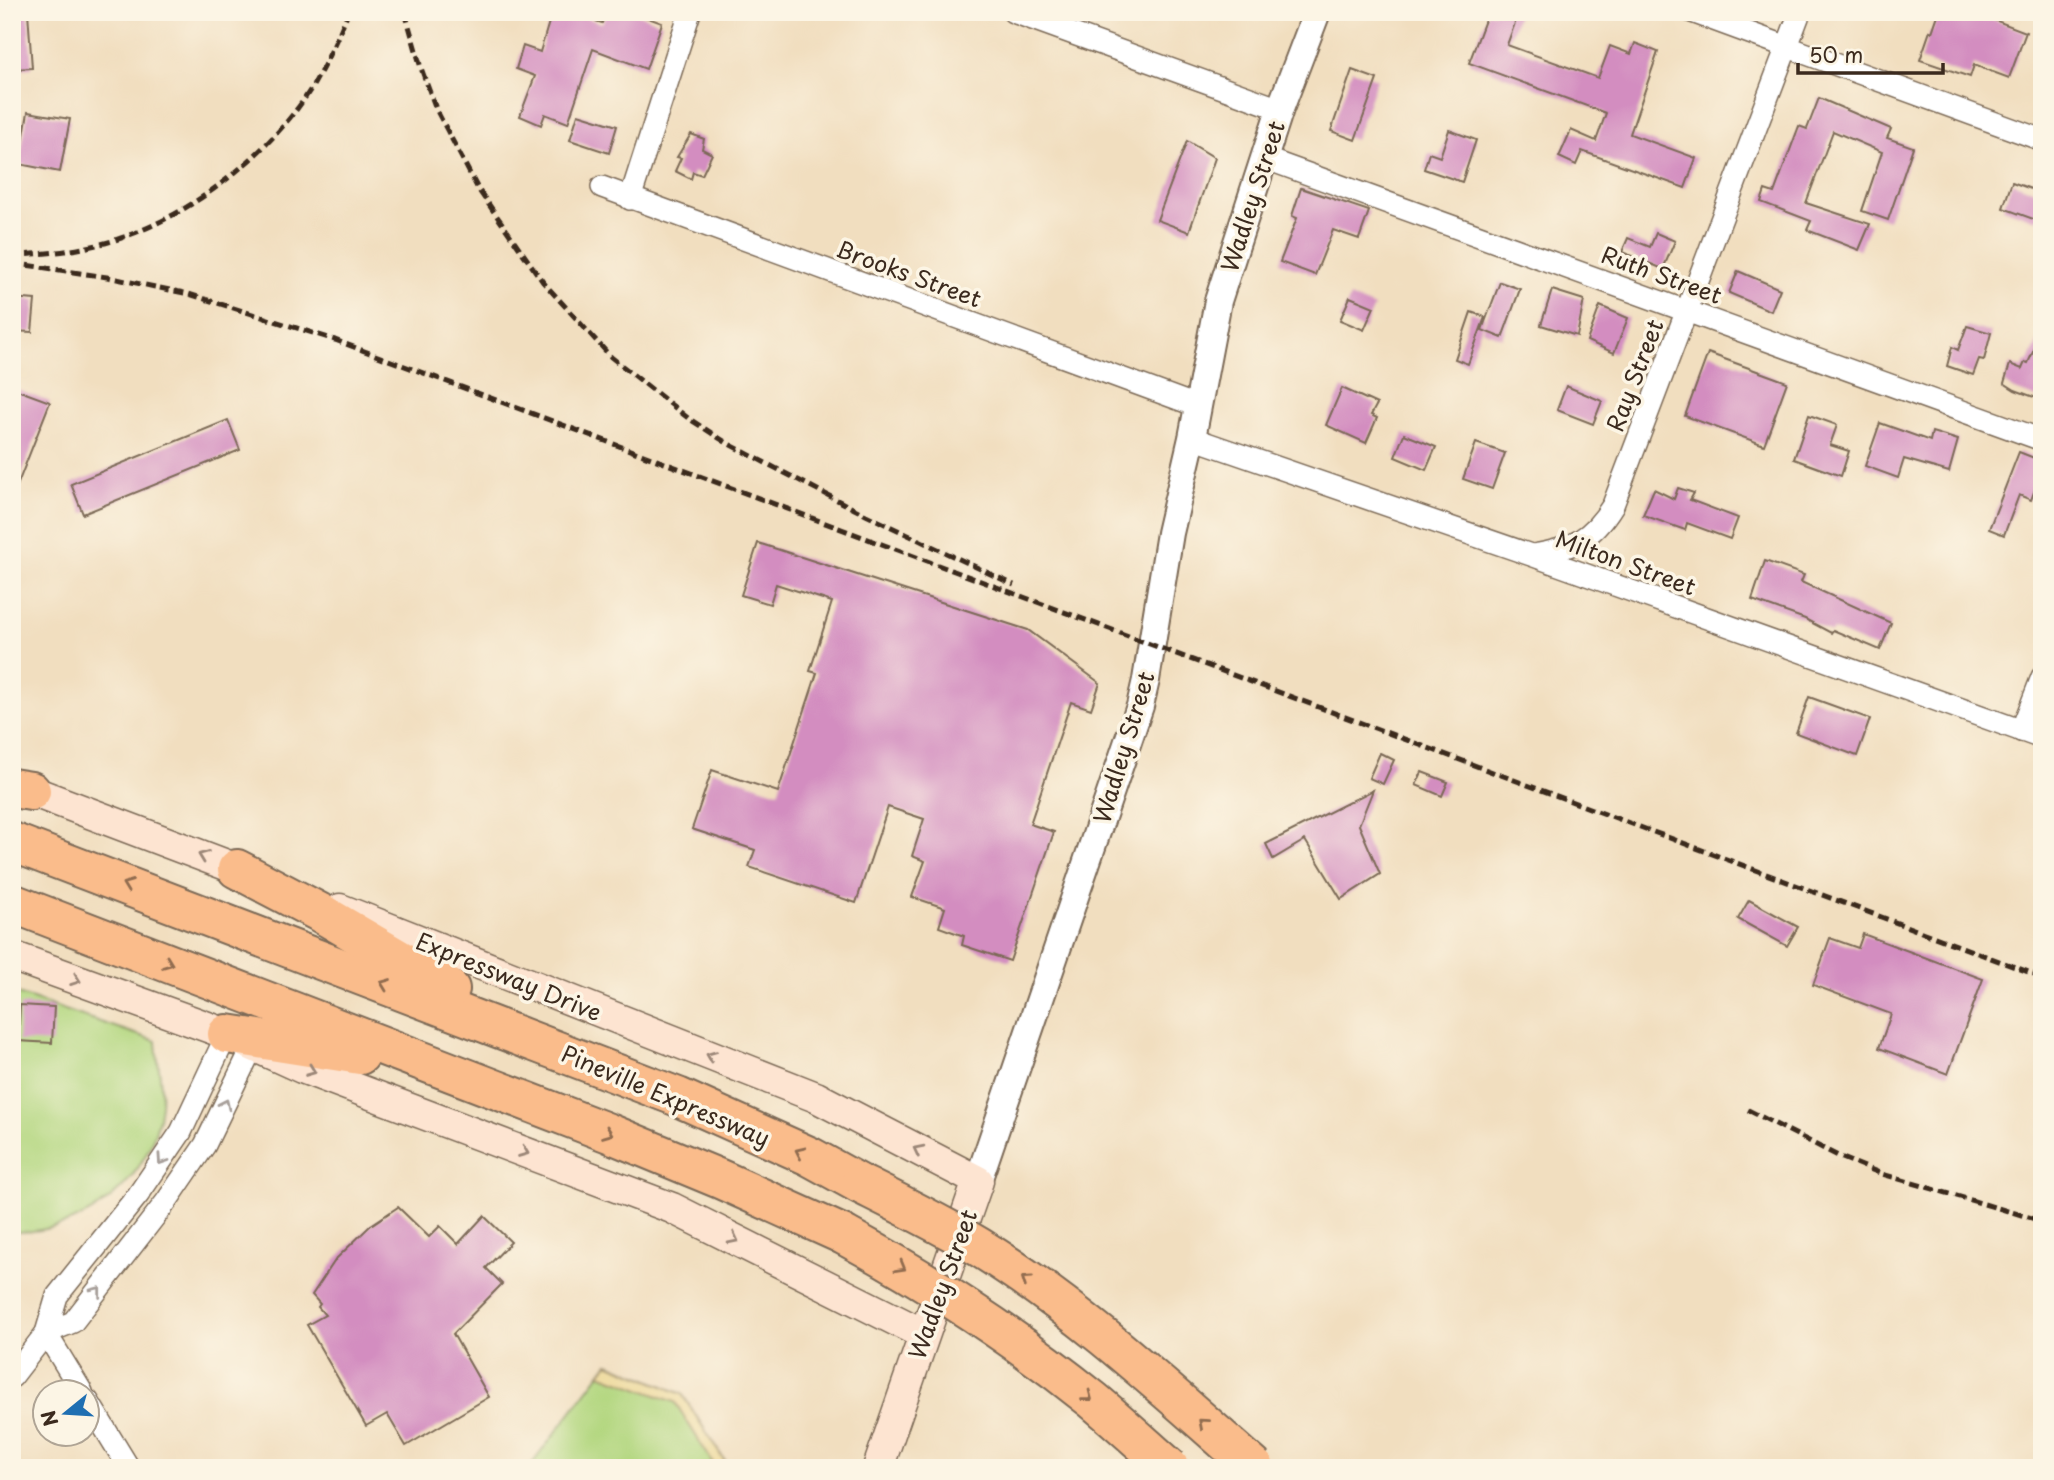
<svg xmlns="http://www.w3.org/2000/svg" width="2054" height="1480" font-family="'Playpen Sans',sans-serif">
  <rect width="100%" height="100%" fill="#fcf5e5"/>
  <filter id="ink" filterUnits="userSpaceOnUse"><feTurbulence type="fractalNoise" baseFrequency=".0143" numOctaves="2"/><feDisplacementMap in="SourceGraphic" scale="14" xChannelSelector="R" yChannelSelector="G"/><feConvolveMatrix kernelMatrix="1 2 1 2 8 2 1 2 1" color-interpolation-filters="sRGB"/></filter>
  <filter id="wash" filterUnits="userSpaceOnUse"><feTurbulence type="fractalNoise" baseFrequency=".00686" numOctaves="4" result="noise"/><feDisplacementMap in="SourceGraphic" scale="28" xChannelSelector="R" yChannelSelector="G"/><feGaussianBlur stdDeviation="1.57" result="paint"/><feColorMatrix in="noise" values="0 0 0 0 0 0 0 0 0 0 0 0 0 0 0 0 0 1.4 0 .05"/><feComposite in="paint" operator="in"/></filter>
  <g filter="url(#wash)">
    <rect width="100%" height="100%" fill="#f1debf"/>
    <g fill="#b3d780" stroke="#77804f" stroke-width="2">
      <path d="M12,992L156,1041C157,1063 163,1083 161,1105C153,1180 86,1234 12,1232Z"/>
      <path d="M608,1363L682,1394L729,1468H529Z"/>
    </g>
    <path fill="#eeda9e" stroke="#94825e" stroke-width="2" d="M608,1363L682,1394L729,1468H716L675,1402L600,1374Z"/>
    <g id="blocks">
      <g fill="#d38dc0">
        <path d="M12,12H28L32,68L12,69Z"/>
        <path d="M552,12H568L602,23L606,12H632L662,23L646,69L593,49L568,123L545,114L541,125L520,116L535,76L516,69L523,46L540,52Z"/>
        <path d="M1488,12H1519L1507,45L1598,78L1610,46L1631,54L1635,43L1658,52L1630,134L1696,158L1685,188L1582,151L1576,165L1559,157L1571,130L1596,141L1606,113L1469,63Z"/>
        <path d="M1939,12H1991L1989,18L2026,32L2009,78L1974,65L1970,77L1920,60L1930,31L1932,32Z"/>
        <path d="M1352,70L1377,79L1355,140L1331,131Z"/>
        <path d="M1819,98L1891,129L1887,138L1913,147L1888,220L1862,211L1882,152L1833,131L1806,203L1870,224L1859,250L1807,230L1811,221L1761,202L1765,190L1774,193L1799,126L1807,129Z"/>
        <path d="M28,112L70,119L60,172L19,164Z"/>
        <path d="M578,114L617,126L609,153L570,140Z"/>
        <path d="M1449,130L1476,140L1462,182L1424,169L1429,153L1440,157Z"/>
        <path d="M691,134L704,139L702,149L712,154L702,175L693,172L691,179L675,171L681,158L677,157Z"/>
        <path d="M1187,141L1215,158L1189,232L1157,220Z"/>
        <path d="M2012,182L2042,193V204L2036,220L2003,208Z"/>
        <path d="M1301,188L1369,211L1359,239L1333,230L1315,275L1280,262L1297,218L1292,216Z"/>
        <path d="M1656,233L1675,241L1663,269L1622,252L1628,238L1650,247Z"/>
        <path d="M1738,271L1780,289L1771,311L1729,293Z"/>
        <path d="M1500,282L1520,289L1502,338L1482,330Z"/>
        <path d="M1552,290L1584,300L1577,336L1541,325Z"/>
        <path d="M1350,297L1374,307L1364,330L1340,320Z"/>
        <path d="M12,298L35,300L32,332L12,331Z"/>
        <path d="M1600,306L1628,318L1614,353L1587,341Z"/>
        <path d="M1471,312L1485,317L1468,364L1455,359Z"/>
        <path d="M1967,326L1991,333L1984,360L1979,359L1973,375L1947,366L1952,347L1958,350Z"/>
        <path d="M2042,332V400L2015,390L2004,383L2010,364L2022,369L2025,362L2028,363Z"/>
        <path d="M1708,353L1787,382L1764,445L1685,416Z"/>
        <path d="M1566,386L1602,401L1593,424L1557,410Z"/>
        <path d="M12,388L50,402L13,496H12Z"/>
        <path d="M1342,388L1377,404L1371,415L1377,418L1366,443L1326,425Z"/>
        <path d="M1809,415L1837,425L1830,445L1849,451L1841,476L1794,459Z"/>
        <path d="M228,420L240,450L83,514L71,484Z"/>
        <path d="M1880,423L1930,441L1932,432L1958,440L1949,472L1904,459L1898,478L1865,466Z"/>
        <path d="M1404,434L1436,447L1426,470L1395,457Z"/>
        <path d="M1476,443L1505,453L1492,489L1463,479Z"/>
        <path d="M2019,452L2042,461V471L2031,500L2019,495L2004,535L1989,529Z"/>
        <path d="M1678,488L1694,493L1690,500L1738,518L1730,539L1687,523L1685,530L1643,515L1654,489L1674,499Z"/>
        <path d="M758,543L1028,630L1100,683L1091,709L1071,702L1030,824L1054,832L1010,961L962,945L964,936L939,927L945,908L912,897L925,861L912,856L924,819L888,807L856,903L749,867L755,850L692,829L712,770L778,792L817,673L810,671L832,602L776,584L770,604L741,595Z"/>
        <path d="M1765,561L1804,575L1801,582L1891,623L1880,650L1833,630L1831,633L1805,619L1752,600Z"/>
        <path d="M1809,697L1870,719L1857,756L1796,733Z"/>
        <path d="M1380,753L1394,760L1383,784L1369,778Z"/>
        <path d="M1422,772L1448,782L1442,796L1416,785Z"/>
        <path d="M1373,790L1359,825L1380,874L1341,899L1305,840L1273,859L1266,844Z"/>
        <path d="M1749,900L1798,927L1787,946L1738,919Z"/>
        <path d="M1863,934L1983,979L1948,1074L1879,1048L1891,1014L1813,985L1830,938L1858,948Z"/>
        <path d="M20,1005L54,1007L52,1043L18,1041Z"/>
        <path d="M398,1207L429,1237L440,1226L458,1244L484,1216L511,1242L486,1268L502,1284L453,1334L489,1397L406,1446L387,1414L366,1426L307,1325L325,1315L318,1307L320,1304L312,1295L336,1259L371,1225Z"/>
      </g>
    </g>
  </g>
  <g filter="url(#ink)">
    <use href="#blocks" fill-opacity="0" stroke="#7b6956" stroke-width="2"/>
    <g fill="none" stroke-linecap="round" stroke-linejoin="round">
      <defs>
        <g id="minor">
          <path d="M1013,12L1280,109"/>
          <path d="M1692,12L2042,140"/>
          <path d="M1264,158L2042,440"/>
          <path d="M602,187L1197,406"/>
          <path d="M630,199L690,12"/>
          <path d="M1192,438L1531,555L2042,738"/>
          <path d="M1533,555C1572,549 1592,539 1613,505L1800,12"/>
          <path d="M2021,731L2042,677"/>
          <path d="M46,1333L73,1322L166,1202L205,1145L253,1046"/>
          <path d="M46,1333L82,1392"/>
          <path d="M12,1377L46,1333L57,1296L138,1195L181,1132L227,1034"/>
          <path d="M88,1401L129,1468"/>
        </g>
        <path id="tertiary" d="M978,1181L1140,706L1146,680L1170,533L1192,438L1218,301L1280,109L1317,12"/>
        <g id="secondary">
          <path d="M13,784L258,877"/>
          <path d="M340,909L816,1097L978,1181L878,1468"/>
          <path d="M12,956L227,1034L302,1068L672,1208L923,1334"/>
        </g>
        <g id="motorway">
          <path d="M12,788L31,791"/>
          <path d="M12,842L678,1097L809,1156L860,1184"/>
          <path d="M237,869L319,912L450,989"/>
          <path d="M12,903L609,1133L720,1179L842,1234"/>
          <path d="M227,1034L360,1055"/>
        </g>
      </defs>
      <use href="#minor" stroke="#7b6956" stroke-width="24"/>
      <use href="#tertiary" stroke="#7b6956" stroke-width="30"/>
      <use href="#secondary" stroke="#7b6956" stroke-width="33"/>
      <use href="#motorway" stroke="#7b6956" stroke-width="42"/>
      <use href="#minor" stroke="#fff" stroke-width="21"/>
      <use href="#tertiary" stroke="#fff" stroke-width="26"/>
      <use href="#secondary" stroke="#fde4d1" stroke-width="30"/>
      <use href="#motorway" stroke="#fabc8b" stroke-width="38"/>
      <g stroke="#3b2a1e" stroke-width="5" stroke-dasharray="10 5" stroke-linecap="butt">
        <path d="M405,12L421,68L436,109L478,189L543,282L611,357L688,418L727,443L866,515L1014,585"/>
        <path d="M12,255C53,254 94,249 132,234C201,208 276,147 314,84C327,61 338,37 348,12"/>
        <path d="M12,263L107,277L189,294L335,340L2042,977"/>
        <path d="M1748,1110L1840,1157L1882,1174L2042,1221"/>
      </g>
      <defs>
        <g id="motorway-bridge">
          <path d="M860,1184C900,1204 941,1224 979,1247C1079,1309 1166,1390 1255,1468"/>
          <path d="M842,1234C930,1282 1015,1337 1093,1400C1119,1422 1144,1445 1170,1468"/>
        </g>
      </defs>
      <use href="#motorway-bridge" stroke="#7b6956" stroke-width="42" stroke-linecap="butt"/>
      <use href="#motorway-bridge" stroke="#fabc8b" stroke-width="38"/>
    </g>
    <defs><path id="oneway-chevron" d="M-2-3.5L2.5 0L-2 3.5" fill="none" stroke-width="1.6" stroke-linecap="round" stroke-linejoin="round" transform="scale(1.75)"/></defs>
    <g stroke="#9c8778">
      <use href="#oneway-chevron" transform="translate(203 856) rotate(-159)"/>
      <use href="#oneway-chevron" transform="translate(76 980) rotate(20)"/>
      <use href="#oneway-chevron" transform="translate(711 1056) rotate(-158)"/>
      <use href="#oneway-chevron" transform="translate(311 1071) rotate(21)"/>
      <use href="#oneway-chevron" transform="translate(918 1150) rotate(-153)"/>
      <use href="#oneway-chevron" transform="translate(524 1152) rotate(21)"/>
      <use href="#oneway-chevron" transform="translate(734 1239) rotate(27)"/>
    </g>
    <g stroke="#916c4f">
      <use href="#oneway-chevron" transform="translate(127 885) rotate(-159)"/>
      <use href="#oneway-chevron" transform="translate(168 963) rotate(21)"/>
      <use href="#oneway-chevron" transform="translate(385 984) rotate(-159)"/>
      <use href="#oneway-chevron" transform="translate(608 1133) rotate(21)"/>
      <use href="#oneway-chevron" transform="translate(800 1152) rotate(-155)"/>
      <use href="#oneway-chevron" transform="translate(901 1267) rotate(30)"/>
      <use href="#oneway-chevron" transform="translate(1026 1280) rotate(-145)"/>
      <use href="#oneway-chevron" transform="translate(1088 1397) rotate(38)"/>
      <use href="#oneway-chevron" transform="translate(1203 1423) rotate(-139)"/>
    </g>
    <g stroke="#a79f9a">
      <use href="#oneway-chevron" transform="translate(225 1104) rotate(-65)"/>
      <use href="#oneway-chevron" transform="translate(162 1160) rotate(124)"/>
      <use href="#oneway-chevron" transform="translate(97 1291) rotate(-52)"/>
    </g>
  </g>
  <g text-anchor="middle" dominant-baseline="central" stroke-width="7" stroke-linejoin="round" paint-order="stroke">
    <g font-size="23" fill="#3b2a1e" stroke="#fcf5e5">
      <text transform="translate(1252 196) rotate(-72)">Wadley Street</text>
      <text transform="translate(909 273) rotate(20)">Brooks Street</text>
      <text transform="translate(1662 274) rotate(20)">Ruth Street</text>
      <text transform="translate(1634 375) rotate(-69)">Ray Street</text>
      <text transform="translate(1626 562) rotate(20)">Milton Street</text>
      <text transform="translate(1123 747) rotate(-73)">Wadley Street</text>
      <text transform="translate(509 976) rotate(22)">Expressway Drive</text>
      <text transform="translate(666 1095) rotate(23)">Pineville Expressway</text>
      <text transform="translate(942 1284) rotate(-70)">Wadley Street</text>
    </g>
  </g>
  <rect width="2054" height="1480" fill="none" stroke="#fcf5e5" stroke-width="42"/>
  <g transform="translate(66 1413) rotate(252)"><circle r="33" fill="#fcf5e5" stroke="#afa495" stroke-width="2"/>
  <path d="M0-5L12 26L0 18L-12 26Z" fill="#1f6fb2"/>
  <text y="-10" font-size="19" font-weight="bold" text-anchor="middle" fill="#3b2a1e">N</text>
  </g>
  <path d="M1798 63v10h145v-10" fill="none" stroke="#3b2a1e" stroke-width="3.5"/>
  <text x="1809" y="63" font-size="21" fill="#3b2a1e" stroke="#fcf5e5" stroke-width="5" paint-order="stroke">50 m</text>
</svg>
